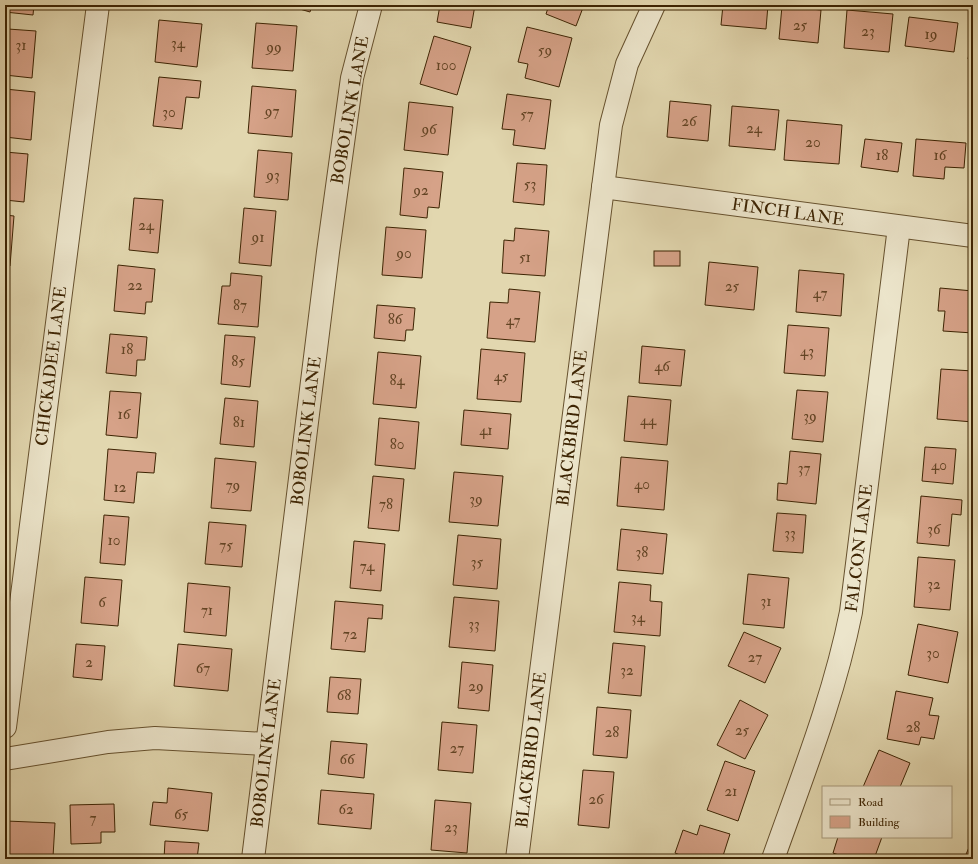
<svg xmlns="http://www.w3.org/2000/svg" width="978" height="864" font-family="'IM FELL Double Pica',serif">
  <rect width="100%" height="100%" fill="#e2d7af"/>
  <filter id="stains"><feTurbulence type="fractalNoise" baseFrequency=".005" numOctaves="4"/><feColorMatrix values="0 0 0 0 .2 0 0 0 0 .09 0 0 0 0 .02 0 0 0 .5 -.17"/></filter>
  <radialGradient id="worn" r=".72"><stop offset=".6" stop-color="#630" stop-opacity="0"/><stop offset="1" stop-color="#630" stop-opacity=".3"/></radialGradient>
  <g fill="#d6a288" stroke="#3d2403">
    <path d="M5,5H34L33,15L5,12Z"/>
    <path d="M286,5H312L310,12Z"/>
    <path d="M440,5H475L471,28L437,22Z"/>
    <path d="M549,5H584L576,26L546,14Z"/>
    <path d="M723,5H768L766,29L721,25Z"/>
    <path d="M782,6L821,10L818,43L779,39Z"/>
    <path d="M847,10L893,14L889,52L844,48Z"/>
    <path d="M909,17L958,23L954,52L905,46Z"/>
    <path d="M159,20L202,24L197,67L155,62Z"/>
    <path d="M256,23L297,26L293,71L252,68Z"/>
    <path d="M527,27L572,38L559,87L525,78L528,64L518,62Z"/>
    <path d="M8,29L36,31L32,78L5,75Z"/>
    <path d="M973,32V60L968,59Z"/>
    <path d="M434,36L471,47L457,95L420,84Z"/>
    <path d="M159,77L201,81L199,98L186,97L182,129L153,126Z"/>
    <path d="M252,86L296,90L292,137L248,133Z"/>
    <path d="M5,89L35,92L31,140L5,137Z"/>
    <path d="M507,94L551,100L545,149L513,145L515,130L502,129Z"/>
    <path d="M670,101L711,105L708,141L667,137Z"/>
    <path d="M409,102L453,107L448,155L404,150Z"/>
    <path d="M732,106L779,110L775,150L729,146Z"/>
    <path d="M787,120L842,125L839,164L784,160Z"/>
    <path d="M865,139L902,143L898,172L861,167Z"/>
    <path d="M916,139L966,143L964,168L945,167L944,179L913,176Z"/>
    <path d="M258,150L292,153L288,200L254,197Z"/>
    <path d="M5,152L28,154L24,202L5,200Z"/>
    <path d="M517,163L547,165L544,205L513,202Z"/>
    <path d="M404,168L443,172L439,208L428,207L427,218L400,215Z"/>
    <path d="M134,198L163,200L158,253L129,250Z"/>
    <path d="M244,208L276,211L271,266L239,263Z"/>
    <path d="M5,215L14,216L10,266L5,265Z"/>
    <path d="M386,227L426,230L422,278L382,275Z"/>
    <path d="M515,228L549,231L545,276L502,273L504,240L514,241Z"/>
    <rect x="654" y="251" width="26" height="15"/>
    <path d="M709,262L758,267L754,310L705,305Z"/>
    <path d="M118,265L155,269L152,302H146L145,314L114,311Z"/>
    <path d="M799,270L844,274L841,316L796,312Z"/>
    <path d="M231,273L262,276L258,327L218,324L222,286H230Z"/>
    <path d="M940,288L973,291V333L943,331L945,311H938Z"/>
    <path d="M509,289L540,292L535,342L487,338L490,302L508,303Z"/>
    <path d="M377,305L415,308L413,330H406L405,341L374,338Z"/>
    <path d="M788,325L829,328L825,376L784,373Z"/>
    <path d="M110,334L147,337L145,360H137L136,376L106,373Z"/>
    <path d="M225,335L255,337L250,387L221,384Z"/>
    <path d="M642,346L685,350L681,386L639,383Z"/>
    <path d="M481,349L525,353L521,402L477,399Z"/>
    <path d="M378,352L421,356L416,408L373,404Z"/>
    <path d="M941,369L973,371V422L937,419Z"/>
    <path d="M797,390L828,392L823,442L792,439Z"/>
    <path d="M110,391L141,393L137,438L106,435Z"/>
    <path d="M628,396L671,400L667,445L624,441Z"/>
    <path d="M225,398L258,401L254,447L220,444Z"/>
    <path d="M464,410L511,414L508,449L461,445Z"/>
    <path d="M379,418L419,422L415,469L375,465Z"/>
    <path d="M925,447L956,449L953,484L922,481Z"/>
    <path d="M108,449L156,453L154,473L137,472L134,503L104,500Z"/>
    <path d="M790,451L821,454L816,504L777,500L778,483L787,484Z"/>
    <path d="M621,457L668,461L664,510L617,506Z"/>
    <path d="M215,458L256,462L251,511L211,508Z"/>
    <path d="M454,472L503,476L498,526L449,522Z"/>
    <path d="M373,476L404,479L399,531L368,528Z"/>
    <path d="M921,496L962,500L961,515L952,514L949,546L917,543Z"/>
    <path d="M777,513L806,515L803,553L773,551Z"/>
    <path d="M104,515L129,517L125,565L100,563Z"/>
    <path d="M209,522L246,525L242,567L205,564Z"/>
    <path d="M621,529L667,534L663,574L617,570Z"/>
    <path d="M458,535L501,539L497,589L453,585Z"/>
    <path d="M354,541L385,544L381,591L350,588Z"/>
    <path d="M918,557L955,560L950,610L914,607Z"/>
    <path d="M748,574L789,578L784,628L743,624Z"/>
    <path d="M85,577L122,580L118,626L81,623Z"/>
    <path d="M619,582L651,585L650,601L662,602L660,636L614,632Z"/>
    <path d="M188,583L230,587L226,636L184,632Z"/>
    <path d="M454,597L499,601L495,651L449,647Z"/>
    <path d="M335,601L383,605L382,619L368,618L365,652L331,649Z"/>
    <path d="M918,624L958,632L948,683L908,675Z"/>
    <path d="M744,632L781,648L765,683L728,666Z"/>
    <path d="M613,643L645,646L641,696L608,693Z"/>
    <path d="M76,644L105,646L102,680L73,677Z"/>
    <path d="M178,644L232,649L228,691L174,686Z"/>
    <path d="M462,662L493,665L489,711L458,708Z"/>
    <path d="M330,677L361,679L358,714L327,712Z"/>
    <path d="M896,691L933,698L929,715L939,716L934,739L921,737L919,745L887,739Z"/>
    <path d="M740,700L768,715L745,759L717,745Z"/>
    <path d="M597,707L631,710L627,758L593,755Z"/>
    <path d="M442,722L477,725L473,773L438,770Z"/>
    <path d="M331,741L367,744L364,778L328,774Z"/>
    <path d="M879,750L910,763L900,787H863Z"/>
    <path d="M725,761L755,771L738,821L707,810Z"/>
    <path d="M583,770L614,772L609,828L578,825Z"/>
    <path d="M168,788L212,793L208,831L150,825L153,802L167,803Z"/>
    <path d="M321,790L374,794L371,829L318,824Z"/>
    <path d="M435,800L471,803L467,853L431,850Z"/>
    <path d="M114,804L115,832H101V843L71,844L70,805Z"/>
    <path d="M6,821L55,823L53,857L5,855Z"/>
    <path d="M700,825L730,834L722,859H690L675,853L683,830L697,835Z"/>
    <path d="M838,837H882L874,859H850L833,853Z"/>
    <path d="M973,838V859H955L956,856L964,859Z"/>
    <path d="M165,841L199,843L197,859H164Z"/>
  </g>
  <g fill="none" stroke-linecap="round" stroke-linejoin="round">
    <defs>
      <g id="minor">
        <path d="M603,187L973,236"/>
        <path d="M5,727L98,5"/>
        <path d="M5,759L108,742L155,738L267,744"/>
        <path d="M253,859L328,252L352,78L371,5"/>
        <path d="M517,859L611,125L627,64L654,5"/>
        <path d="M773,859C802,777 834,697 851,612L899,227"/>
      </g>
    </defs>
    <use href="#minor" stroke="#66512e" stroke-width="24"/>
    <use href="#minor" stroke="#ece5cb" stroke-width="22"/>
  </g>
  <g text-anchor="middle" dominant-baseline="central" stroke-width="3.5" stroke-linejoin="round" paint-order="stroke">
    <g font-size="15" fill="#634424">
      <text x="800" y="25">25</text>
      <text x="868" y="31">23</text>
      <text x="931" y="34">19</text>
      <text x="178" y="43">34</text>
      <text x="21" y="45">31</text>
      <text x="274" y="47">99</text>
      <text x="545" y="50">59</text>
      <text x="446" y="65">100</text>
      <text x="272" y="111">97</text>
      <text x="169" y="112">30</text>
      <text x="527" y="114">57</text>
      <text x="689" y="121">26</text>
      <text x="754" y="128">24</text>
      <text x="429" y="129">96</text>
      <text x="813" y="142">20</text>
      <text x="882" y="155">18</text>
      <text x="940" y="155">16</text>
      <text x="273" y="175">93</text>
      <text x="530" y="184">53</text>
      <text x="421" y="190">92</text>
      <text x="146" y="225">24</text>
      <text x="258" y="237">91</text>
      <text x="404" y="253">90</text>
      <text x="525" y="257">51</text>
      <text x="135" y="285">22</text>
      <text x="732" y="286">25</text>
      <text x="820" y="293">47</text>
      <text x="240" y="305">87</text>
      <text x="395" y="319">86</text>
      <text x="513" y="320">47</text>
      <text x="127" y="349">18</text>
      <text x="807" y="351">43</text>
      <text x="238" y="361">85</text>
      <text x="662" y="366">46</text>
      <text x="501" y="376">45</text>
      <text x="397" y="380">84</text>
      <text x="124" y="414">16</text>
      <text x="810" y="416">39</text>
      <text x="648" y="420">44</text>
      <text x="239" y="422">81</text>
      <text x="486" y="430">41</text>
      <text x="397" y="444">80</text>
      <text x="939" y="465">40</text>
      <text x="804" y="468">37</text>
      <text x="642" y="484">40</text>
      <text x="233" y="485">79</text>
      <text x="120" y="487">12</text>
      <text x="476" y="499">39</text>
      <text x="386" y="504">78</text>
      <text x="934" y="529">36</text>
      <text x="790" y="533">33</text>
      <text x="114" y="540">10</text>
      <text x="226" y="545">75</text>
      <text x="642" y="552">38</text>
      <text x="477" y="562">35</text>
      <text x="367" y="566">74</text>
      <text x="934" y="584">32</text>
      <text x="766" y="601">31</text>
      <text x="102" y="602">6</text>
      <text x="207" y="610">71</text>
      <text x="638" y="617">34</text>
      <text x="474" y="624">33</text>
      <text x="350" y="634">72</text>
      <text x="933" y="653">30</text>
      <text x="755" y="657">27</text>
      <text x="89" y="662">2</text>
      <text x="203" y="668">67</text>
      <text x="627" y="670">32</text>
      <text x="476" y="686">29</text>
      <text x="344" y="695">68</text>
      <text x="913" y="727">28</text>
      <text x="742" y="730">25</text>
      <text x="612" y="732">28</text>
      <text x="457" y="748">27</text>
      <text x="347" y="759">66</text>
      <text x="731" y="791">21</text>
      <text x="596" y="799">26</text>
      <text x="346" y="809">62</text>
      <text x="181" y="814">65</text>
      <text x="93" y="818">7</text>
      <text x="451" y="827">23</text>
    </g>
    <g font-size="17" fill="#3d2403" stroke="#ece5cb">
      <text transform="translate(350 110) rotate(-80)">BOBOLINK LANE</text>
      <text transform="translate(788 212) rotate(8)">FINCH LANE</text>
      <text transform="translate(51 366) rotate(-83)">CHICKADEE LANE</text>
      <text transform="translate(572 428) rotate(-83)">BLACKBIRD LANE</text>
      <text transform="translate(306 431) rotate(-83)">BOBOLINK LANE</text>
      <text transform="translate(859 548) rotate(-83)">FALCON LANE</text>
      <text transform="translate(531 750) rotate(-83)">BLACKBIRD LANE</text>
      <text transform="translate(266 753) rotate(-83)">BOBOLINK LANE</text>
    </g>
  </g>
  <rect width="978" height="864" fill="none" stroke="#e2d7af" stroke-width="20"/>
  <rect x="6" y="6" width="966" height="852" fill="none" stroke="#3d2403" stroke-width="2"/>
  <rect x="10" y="10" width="958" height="844" fill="none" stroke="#3d2403"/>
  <rect x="822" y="786" width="130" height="52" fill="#ece5cb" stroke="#a6987b"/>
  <rect x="830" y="799" width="20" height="6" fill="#ece5cb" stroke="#a6987b"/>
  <text x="858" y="806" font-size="12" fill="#3d2403">Road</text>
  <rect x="830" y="816" width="20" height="12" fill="#d6a288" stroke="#a6987b"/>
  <text x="858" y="826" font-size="12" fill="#3d2403">Building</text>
  <rect width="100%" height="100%" filter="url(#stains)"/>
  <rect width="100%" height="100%" fill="url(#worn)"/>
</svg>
